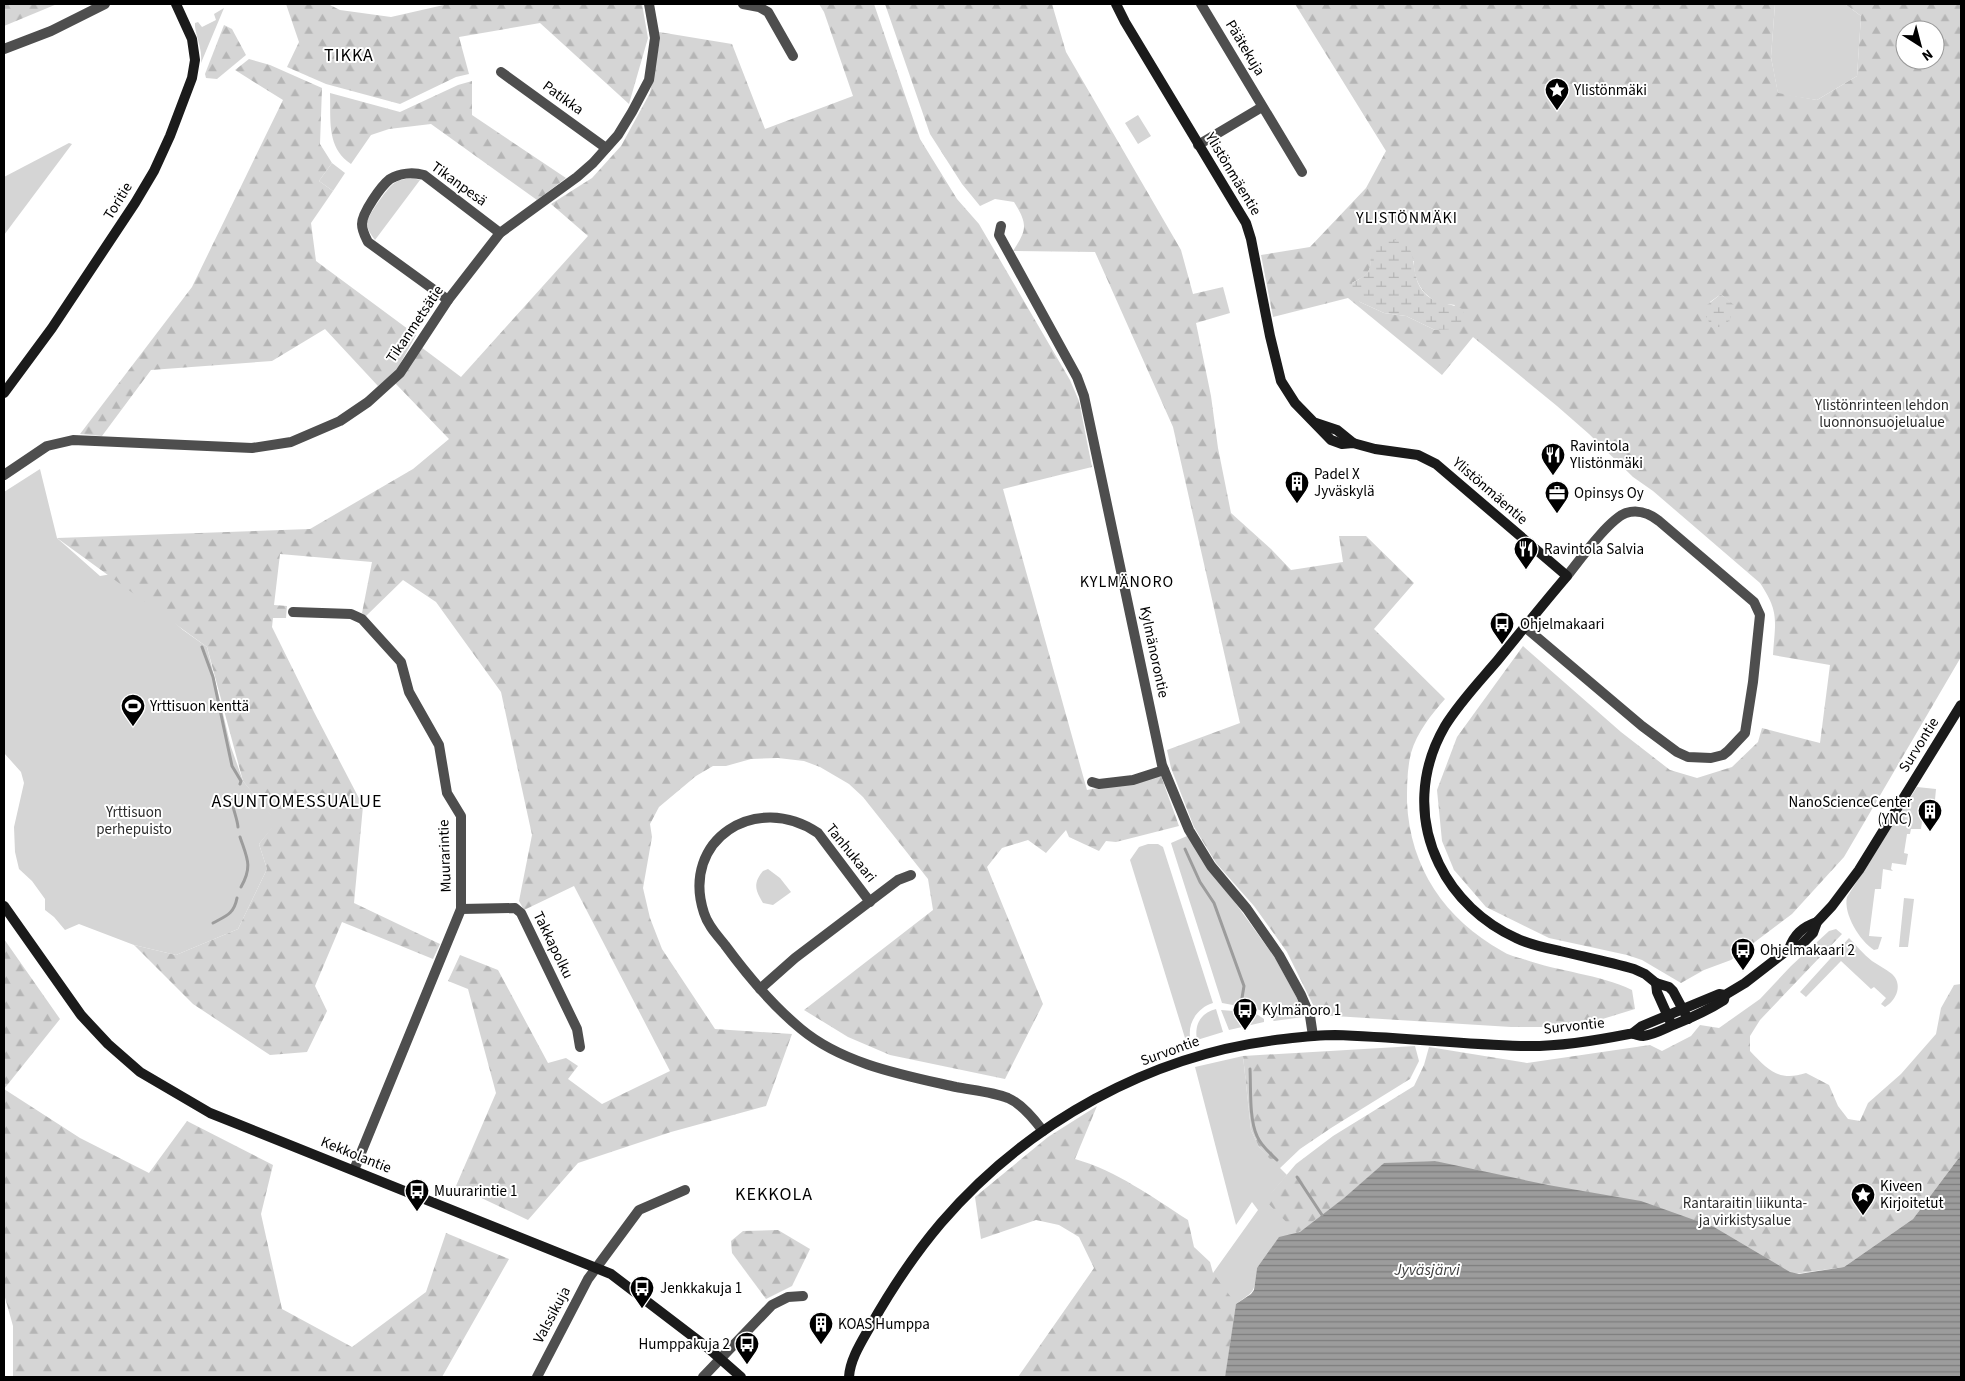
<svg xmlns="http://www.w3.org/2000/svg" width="1965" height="1381" font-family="'Source Sans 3',sans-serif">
  <defs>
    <pattern id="forest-firs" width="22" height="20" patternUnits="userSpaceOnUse" patternTransform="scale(1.25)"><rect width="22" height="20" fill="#d5d5d5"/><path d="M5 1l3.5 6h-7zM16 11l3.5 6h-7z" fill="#b5b5b5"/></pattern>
    <pattern id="wetland-marsh" width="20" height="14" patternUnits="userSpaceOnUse" patternTransform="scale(1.25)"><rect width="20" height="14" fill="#d5d5d5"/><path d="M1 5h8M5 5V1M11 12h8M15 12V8" fill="none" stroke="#b5b5b5"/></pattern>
    <pattern id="water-rules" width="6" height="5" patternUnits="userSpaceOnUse" patternTransform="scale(1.25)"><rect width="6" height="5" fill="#9c9c9c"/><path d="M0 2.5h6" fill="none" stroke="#7d7d7d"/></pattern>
  </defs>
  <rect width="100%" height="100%" fill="#fff"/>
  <g fill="#d5d5d5">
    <path d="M1775,4H1845L1861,16L1857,76L1817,100L1778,94L1771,57Z"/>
    <path d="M224,8L201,63C203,49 194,32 195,23L198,22L202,27L216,20L214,14Z"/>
    <path d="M1138,115L1151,136L1138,144L1125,123Z"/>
    <path d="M69,143L72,144L4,235V177Z"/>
    <path d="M332,163L345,173L333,191L319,181Z"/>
    <path d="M412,178L420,180L375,240C371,235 367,229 367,223C367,216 387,189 393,184C398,180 405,179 412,178Z"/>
    <path d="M40,469L57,538L100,576L118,573L183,630L207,647L231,747L243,781L277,822L259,844L267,869L238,929L176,955L134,945L79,924L65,930L54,917L45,910V899L32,881L19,869L15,852L14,827L24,783L21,772L4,753V492Z"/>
    <path d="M1917,787L1936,789L1935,800L1925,799L1921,829H1911L1910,834H1907L1904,853L1908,854L1906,865L1892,863L1891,869L1893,871L1883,869L1881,889H1875L1869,936L1882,937L1878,949L1874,950C1860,941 1843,914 1847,897Z"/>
    <path d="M1187,836L1275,958L1297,998L1303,1017L1274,1021L1260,1010L1222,1003L1171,843Z"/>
    <path d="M1148,844H1158L1163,847L1213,1003C1199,1007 1188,1021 1190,1037L1185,1038L1130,860L1139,847Z"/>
    <path d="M768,869L780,878L791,892L773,905L763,903C755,890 753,883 763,871Z"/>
    <path d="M1904,898L1914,899L1908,947H1899Z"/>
    <path d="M1849,938C1856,945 1863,954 1872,961C1878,965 1886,969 1892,974C1903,984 1897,1000 1885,1007L1881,1004L1886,998L1874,987L1871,989L1841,961L1806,997L1800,992Z"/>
    <path d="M1216,1009L1223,1032L1197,1040C1194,1024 1201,1013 1216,1009Z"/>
    <path d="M1221,1010L1247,1012L1258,1015L1264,1019V1022L1229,1030Z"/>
    <path d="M1243,1056L1251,1130L1259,1147L1287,1175L1270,1195L1322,1157L1961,1155L1790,1272L1435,1161L1384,1163L1344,1198L1257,1268C1253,1294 1257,1289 1236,1304L1225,1377L1213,1273L1258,1210L1252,1202L1236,1225L1195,1067Z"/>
  </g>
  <g fill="url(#forest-firs)" fill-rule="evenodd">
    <path d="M4,4H57L4,26Z"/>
    <path d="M286,4H328L340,10L391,17L448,4H642L648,38L629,104L540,23L459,37L469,74L456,77L400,104L326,84L287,67L299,42Z"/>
    <path d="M819,4H874L920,139L957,199L979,224L1070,380L1079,401L1092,467L1003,489L1087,790L1161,776L1179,826L1116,842L1106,841L1099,851L1069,837L1066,830L1046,853L1028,840L1002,848L987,867L1043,1004L1005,1079L890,1055L848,1037L804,1010L933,910L928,879L863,797L849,784L820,767L804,761L778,758L751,759L726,766H713L696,776L659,807L650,824L652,837L643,888L650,918L662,949L715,1029L792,1034L766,1106L671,1132L578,1163L528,1220L456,1186L496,1093L468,989L448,981L460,955L498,970L548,1063L566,1058L578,1066L568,1079L602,1104L670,1071L574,886L524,910L519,901L532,835L501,692L436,602L403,580L366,616L362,613L372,562L280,554L274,605L287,606L286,618H273L272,627L314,712L363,806L354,903L440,944L433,959L342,922L315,986L327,1011L307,1052L270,1055L193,1004L134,945L176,955L238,929L267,869L259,844L276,822L243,781L207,647L57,538L310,529L413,469L449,439L395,383L421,347L461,377L588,236L551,204L592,178L621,146L650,93L660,40L659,32L732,44L765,129L853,96L824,12Z"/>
    <path d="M885,4H1052L1066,52L1181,250L1193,294L1223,287L1230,313L1196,323L1211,396L1218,448L1231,513L1271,549L1291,570L1343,562L1339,536H1366L1414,583L1374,629L1445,699C1431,715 1417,732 1411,753C1407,769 1407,786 1407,802C1410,868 1445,919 1502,951C1508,955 1516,957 1523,959C1559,972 1598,974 1632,990L1635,1009L1596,1021L1547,1027H1511L1318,1015L1287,952L1254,906L1216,863L1194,827L1171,768L1167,750L1240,723L1173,427L1095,252L1013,251C1027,229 1028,225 1014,202L995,199L980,206L962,184L930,134Z"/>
    <path d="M1295,4H1775L1771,57L1778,93L1817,100L1857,76L1861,16L1845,4H1961V657L1844,857L1792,914L1731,960L1704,970L1681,983L1642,960L1627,955L1549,938L1486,907L1454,870L1442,841L1437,790L1457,737L1523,646L1621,732L1670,770L1697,778L1732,767L1758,742L1762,728L1820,743L1830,665L1773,655C1775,621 1780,613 1760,583L1653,491L1633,477L1589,434L1557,406L1473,337L1442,375L1348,298L1273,317L1261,255L1310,247L1366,188L1386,151ZM1905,30H1935V60H1905ZM1371,256L1414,261C1413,279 1422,295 1439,303C1443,305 1450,304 1455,305L1435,330L1406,316L1384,313L1360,302L1352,283C1367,275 1371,274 1371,256ZM1721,294L1734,306L1709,322L1710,302Z"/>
    <path d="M224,25L232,29L246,55L217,79L206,78L205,74Z"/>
    <path d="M249,59L270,65L322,88L320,144L332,163L319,181L333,191L311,223L316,261L416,335L396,371L378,386L325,329L272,361L151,370L102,436L80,434L192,287L283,100L235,70Z"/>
    <path d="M472,81V115L566,178L537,200L431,124L389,129L371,135L351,164C326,147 331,120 330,93L400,112L458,85Z"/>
    <path d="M1836,929L1842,934L1760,1020L1750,1036V1051C1768,1070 1779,1082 1806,1073L1829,1085L1838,1106L1848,1119L1860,1121L1868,1103L1901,1074L1936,1034L1941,1008L1954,985L1961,984V1155L1913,1219L1844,1267L1794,1274L1641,1201L1548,1185L1435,1161L1384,1163L1344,1198L1297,1233L1265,1200L1296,1164L1333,1136L1414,1086L1424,1065L1429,1047L1527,1063L1650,1045L1662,1051L1691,1036L1700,1025L1719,1028L1760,999L1791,966L1829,931Z"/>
    <path d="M4,939L60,1019L4,1089L80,1138L149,1173L187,1121L273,1165L261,1214L282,1309L352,1347L426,1292L446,1233L509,1259L442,1377H13V1326L4,1294Z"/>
    <path d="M1415,1046L1419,1061L1410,1079L1331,1128L1300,1149L1279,1169L1259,1147L1251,1130L1243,1056Z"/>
    <path d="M1097,1106L1075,1159C1117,1171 1152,1197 1188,1220L1194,1247L1210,1262L1213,1273L1236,1304L1225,1377H1018L1094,1268L1079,1237L1059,1225L1036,1220L981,1239L975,1197L1048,1137Z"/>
    <path d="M778,1230L810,1249L792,1286L766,1299L732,1253L731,1241L743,1231Z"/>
  </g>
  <g fill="url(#wetland-marsh)">
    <path d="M1390,239C1422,244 1408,265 1420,287C1431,306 1449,301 1464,310L1460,329L1435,330L1406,316L1384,313L1360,302L1354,294L1352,283C1376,270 1368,270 1372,246L1379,240Z"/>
    <path d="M1721,294L1735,306L1730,319L1724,326L1712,328L1706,316L1707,305Z"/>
  </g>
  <path fill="url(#water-rules)" d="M1961,1155V1377H1225L1236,1304L1251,1294L1254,1290L1257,1268L1279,1237L1300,1232L1344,1198L1384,1163L1435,1161L1548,1185L1641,1201L1714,1227L1790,1272L1799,1274L1844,1267L1913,1219Z"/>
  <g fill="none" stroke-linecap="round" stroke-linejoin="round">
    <g stroke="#9c9c9c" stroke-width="3">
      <path d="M202,647L213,677L232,766L241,781L240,784"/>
      <path d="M232,799C232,808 237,817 238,827"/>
      <path d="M240,837C247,858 253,866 241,887"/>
      <path d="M1185,849L1200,882L1214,903L1244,986L1242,998"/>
      <path d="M213,923C226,916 234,914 237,898"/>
      <path d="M1250,1069C1251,1088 1249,1119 1257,1136C1261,1146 1270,1153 1277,1160"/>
      <path d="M1297,1177L1322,1215"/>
    </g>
    <g stroke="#4e4e4e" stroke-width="10">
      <path d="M743,4L759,7L768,12L793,56"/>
      <path d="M1201,4L1302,172"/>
      <path d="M4,49L51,31L105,4"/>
      <path d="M501,72L606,148"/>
      <path d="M1198,145L1262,107"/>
      <path d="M1001,226L999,235L1077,377L1084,396L1162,765L1189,830L1211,866L1247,909L1279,955L1301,995L1310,1016L1313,1036"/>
      <path d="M448,300L368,242C365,236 362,231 362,224C362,213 381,186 390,179C400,173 413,172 424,175L500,233"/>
      <path d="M4,475L47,446L73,440L252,448L291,442L340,421L368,402L400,373L448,300L500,233L577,177L593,163L618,135L632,112L649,80L655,38L649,4"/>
      <path d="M293,612L351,614L362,619L401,662L409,692L439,745L447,793L461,816V909L354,1170"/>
      <path d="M1525,627L1642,726L1677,752L1688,757L1711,758L1723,755L1728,751L1745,733L1753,682L1760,615L1754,602L1659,521C1650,514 1638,509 1626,513C1609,519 1579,561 1567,576"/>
      <path d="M1092,782L1099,784L1133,780L1164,770"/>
      <path d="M870,902L818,833C756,791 680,840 704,913C708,926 717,935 725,945C747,975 772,1005 801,1029C843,1064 903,1075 956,1087C971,1090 993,1092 1008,1098C1022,1104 1034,1119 1043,1131"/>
      <path d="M461,909L515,908L521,913L577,1029L580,1047"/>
      <path d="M760,989L795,958L898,880L911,875"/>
      <path d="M537,1377L588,1279L639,1210L685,1190"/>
      <path d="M703,1377L772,1305L788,1297L803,1296"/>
    </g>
    <g stroke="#1b1b1b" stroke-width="10">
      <path d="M1116,4L1125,22L1246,223L1251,239L1270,336L1281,381L1295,403L1331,440L1342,444L1353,443L1375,449L1418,455L1436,464L1567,576C1543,604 1520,633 1497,661C1479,682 1459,703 1445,726C1420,769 1417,819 1439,864C1455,897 1483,923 1516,938C1530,945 1546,948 1560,951C1585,957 1610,962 1634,969L1645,974L1656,983L1669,987L1673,991L1688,1019"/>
      <path d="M4,393L52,328L135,203L154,171L170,136L192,78L195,60L192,39L176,4"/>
      <path d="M1316,423L1337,430L1353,443"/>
      <path d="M4,906L81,1015L108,1044L140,1072L210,1113L611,1274L708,1348L741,1377"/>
      <path d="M1789,949C1794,935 1802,927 1817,922"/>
      <path d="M1656,983L1657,992L1670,1021"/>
      <path d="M1633,1033L1642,1026L1719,994L1725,995L1745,983L1789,949L1800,946L1813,933L1817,922L1832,906L1859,870L1961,705"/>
      <path d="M849,1377C850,1359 862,1341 871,1325C892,1288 913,1256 941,1223C1027,1123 1152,1053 1284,1039C1301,1037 1318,1035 1335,1035C1397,1037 1459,1044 1521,1046C1557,1047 1593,1041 1629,1034C1635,1033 1638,1036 1643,1036C1653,1035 1664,1029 1673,1025C1691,1018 1707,1011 1724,1000L1725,995"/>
    </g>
  </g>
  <defs>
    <symbol id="sight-pin" viewBox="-11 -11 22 30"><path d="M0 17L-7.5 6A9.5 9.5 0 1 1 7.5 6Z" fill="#000" stroke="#fff"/><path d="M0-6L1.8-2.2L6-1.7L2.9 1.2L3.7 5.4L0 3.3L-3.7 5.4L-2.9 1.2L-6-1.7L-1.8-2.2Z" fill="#fff"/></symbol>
    <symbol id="restaurant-pin" viewBox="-11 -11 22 30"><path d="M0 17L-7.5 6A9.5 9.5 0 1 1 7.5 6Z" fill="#000" stroke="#fff"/><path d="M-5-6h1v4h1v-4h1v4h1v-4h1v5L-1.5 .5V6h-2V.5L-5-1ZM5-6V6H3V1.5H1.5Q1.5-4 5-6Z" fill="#fff"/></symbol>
    <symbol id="building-pin" viewBox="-11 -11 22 30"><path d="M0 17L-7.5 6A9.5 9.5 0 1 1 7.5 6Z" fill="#000" stroke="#fff"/><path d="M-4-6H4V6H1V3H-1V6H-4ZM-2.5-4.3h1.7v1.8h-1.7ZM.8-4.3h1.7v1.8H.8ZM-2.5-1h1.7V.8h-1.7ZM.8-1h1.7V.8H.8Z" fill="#fff"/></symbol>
    <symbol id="office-pin" viewBox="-11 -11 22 30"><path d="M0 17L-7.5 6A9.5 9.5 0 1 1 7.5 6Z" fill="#000" stroke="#fff"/><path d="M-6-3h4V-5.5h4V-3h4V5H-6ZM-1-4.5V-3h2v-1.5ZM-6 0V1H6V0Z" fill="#fff"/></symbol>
    <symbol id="bus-pin" viewBox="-11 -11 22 30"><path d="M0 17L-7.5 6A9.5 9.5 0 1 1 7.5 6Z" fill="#000" stroke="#fff"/><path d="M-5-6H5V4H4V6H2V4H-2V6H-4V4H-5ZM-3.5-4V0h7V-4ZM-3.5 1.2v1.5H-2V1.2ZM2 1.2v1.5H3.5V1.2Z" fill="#fff"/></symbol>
    <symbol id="stadium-pin" viewBox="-11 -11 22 30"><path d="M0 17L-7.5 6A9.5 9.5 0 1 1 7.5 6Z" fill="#000" stroke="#fff"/><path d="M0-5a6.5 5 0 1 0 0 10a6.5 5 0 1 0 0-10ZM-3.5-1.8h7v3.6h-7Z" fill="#fff"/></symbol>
  </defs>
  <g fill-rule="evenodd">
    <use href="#sight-pin" x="1543" y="76" width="28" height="38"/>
    <use href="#restaurant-pin" x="1539" y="441" width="28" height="38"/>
    <use href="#building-pin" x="1283" y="469" width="28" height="38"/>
    <use href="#office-pin" x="1543" y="479" width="28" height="38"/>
    <use href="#restaurant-pin" x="1512" y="535" width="28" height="38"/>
    <use href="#bus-pin" x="1488" y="610" width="28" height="38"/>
    <use href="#stadium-pin" x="119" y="692" width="28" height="38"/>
    <use href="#building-pin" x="1916" y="797" width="28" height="38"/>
    <use href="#bus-pin" x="1729" y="936" width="28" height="38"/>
    <use href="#bus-pin" x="1231" y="996" width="28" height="38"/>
    <use href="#bus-pin" x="403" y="1177" width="28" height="38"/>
    <use href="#sight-pin" x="1849" y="1181" width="28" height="38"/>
    <use href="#bus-pin" x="628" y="1274" width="28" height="38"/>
    <use href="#building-pin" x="807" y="1310" width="28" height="38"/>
    <use href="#bus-pin" x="733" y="1330" width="28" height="38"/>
  </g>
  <g text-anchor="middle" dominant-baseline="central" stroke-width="4" stroke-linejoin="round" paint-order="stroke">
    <g font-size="15" fill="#000" stroke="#fff">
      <text transform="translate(1245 48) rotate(59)">Päätekuja</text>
      <text transform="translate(563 98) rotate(36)">Patikka</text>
      <text transform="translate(1233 174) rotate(59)">Ylistönmäentie</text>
      <text transform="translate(459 184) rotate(36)">Tikanpesä</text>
      <text transform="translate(118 201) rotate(-58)">Toritie</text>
      <text transform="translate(415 324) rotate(-56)">Tikanmetsätie</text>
      <text transform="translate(1490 491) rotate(41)">Ylistönmäentie</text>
      <text transform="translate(1154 652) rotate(78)">Kylmänorontie</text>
      <text transform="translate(1919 745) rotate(-58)">Survontie</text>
      <text transform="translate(851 853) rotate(51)">Tanhukaari</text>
      <text transform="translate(445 856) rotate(-92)">Muurarintie</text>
      <text transform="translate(553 945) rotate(64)">Takkapolku</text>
      <text transform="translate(1574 1026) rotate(-6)">Survontie</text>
      <text transform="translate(1170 1051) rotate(-20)">Survontie</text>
      <text transform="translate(356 1155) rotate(22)">Kekkolantie</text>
      <text transform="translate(552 1315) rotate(-62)">Valssikuja</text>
    </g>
    <g font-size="15" fill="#000" stroke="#fff" text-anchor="start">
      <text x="1574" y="90">Ylistönmäki</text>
      <text x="1570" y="446">Ravintola<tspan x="1570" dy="17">Ylistönmäki</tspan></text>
      <text x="1314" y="474">Padel X<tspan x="1314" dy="17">Jyväskylä</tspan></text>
      <text x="1574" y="493">Opinsys Oy</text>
      <text x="1544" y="549">Ravintola Salvia</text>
      <text x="1520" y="624">Ohjelmakaari</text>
      <text x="150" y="706">Yrttisuon kenttä</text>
      <text x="1912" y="802" text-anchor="end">NanoScienceCenter<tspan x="1912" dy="17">(YNC)</tspan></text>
      <text x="1760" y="950">Ohjelmakaari 2</text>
      <text x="1262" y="1010">Kylmänoro 1</text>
      <text x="1880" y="1186">Kiveen<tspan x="1880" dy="17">Kirjoitetut</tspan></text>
      <text x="434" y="1191">Muurarintie 1</text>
      <text x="660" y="1288">Jenkkakuja 1</text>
      <text x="838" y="1324">KOAS Humppa</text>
      <text x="730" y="1344" text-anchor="end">Humppakuja 2</text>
    </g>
    <g font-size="15" fill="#2c2c2c" stroke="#fff">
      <text x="1882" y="405">Ylistönrinteen lehdon<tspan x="1882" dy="17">luonnonsuojelualue</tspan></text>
      <text x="134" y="812">Yrttisuon<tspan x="134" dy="17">perhepuisto</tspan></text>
      <text x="1745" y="1203">Rantaraitin liikunta-<tspan x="1745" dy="17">ja virkistysalue</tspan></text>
    </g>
    <g font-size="16" letter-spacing="1" fill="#000" stroke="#fff">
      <text x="1407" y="218">YLISTÖNMÄKI</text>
      <text x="1127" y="582">KYLMÄNORO</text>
    </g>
    <g font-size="16" font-style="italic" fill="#3d3d3d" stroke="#fff">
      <text x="1427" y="1270">Jyväsjärvi</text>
    </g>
    <g font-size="18" letter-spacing="1" fill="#000" stroke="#fff">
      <text x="349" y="55">TIKKA</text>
      <text x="297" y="801">ASUNTOMESSUALUE</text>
      <text x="774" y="1194">KEKKOLA</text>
    </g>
  </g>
  <rect width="1965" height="1381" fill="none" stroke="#000000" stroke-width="10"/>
  <g transform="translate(1920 45) rotate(144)"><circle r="24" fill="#ffffff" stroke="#999999"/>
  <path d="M0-4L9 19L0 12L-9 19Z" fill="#000000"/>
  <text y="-8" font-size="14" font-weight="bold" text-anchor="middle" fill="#000000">N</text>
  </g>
</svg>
